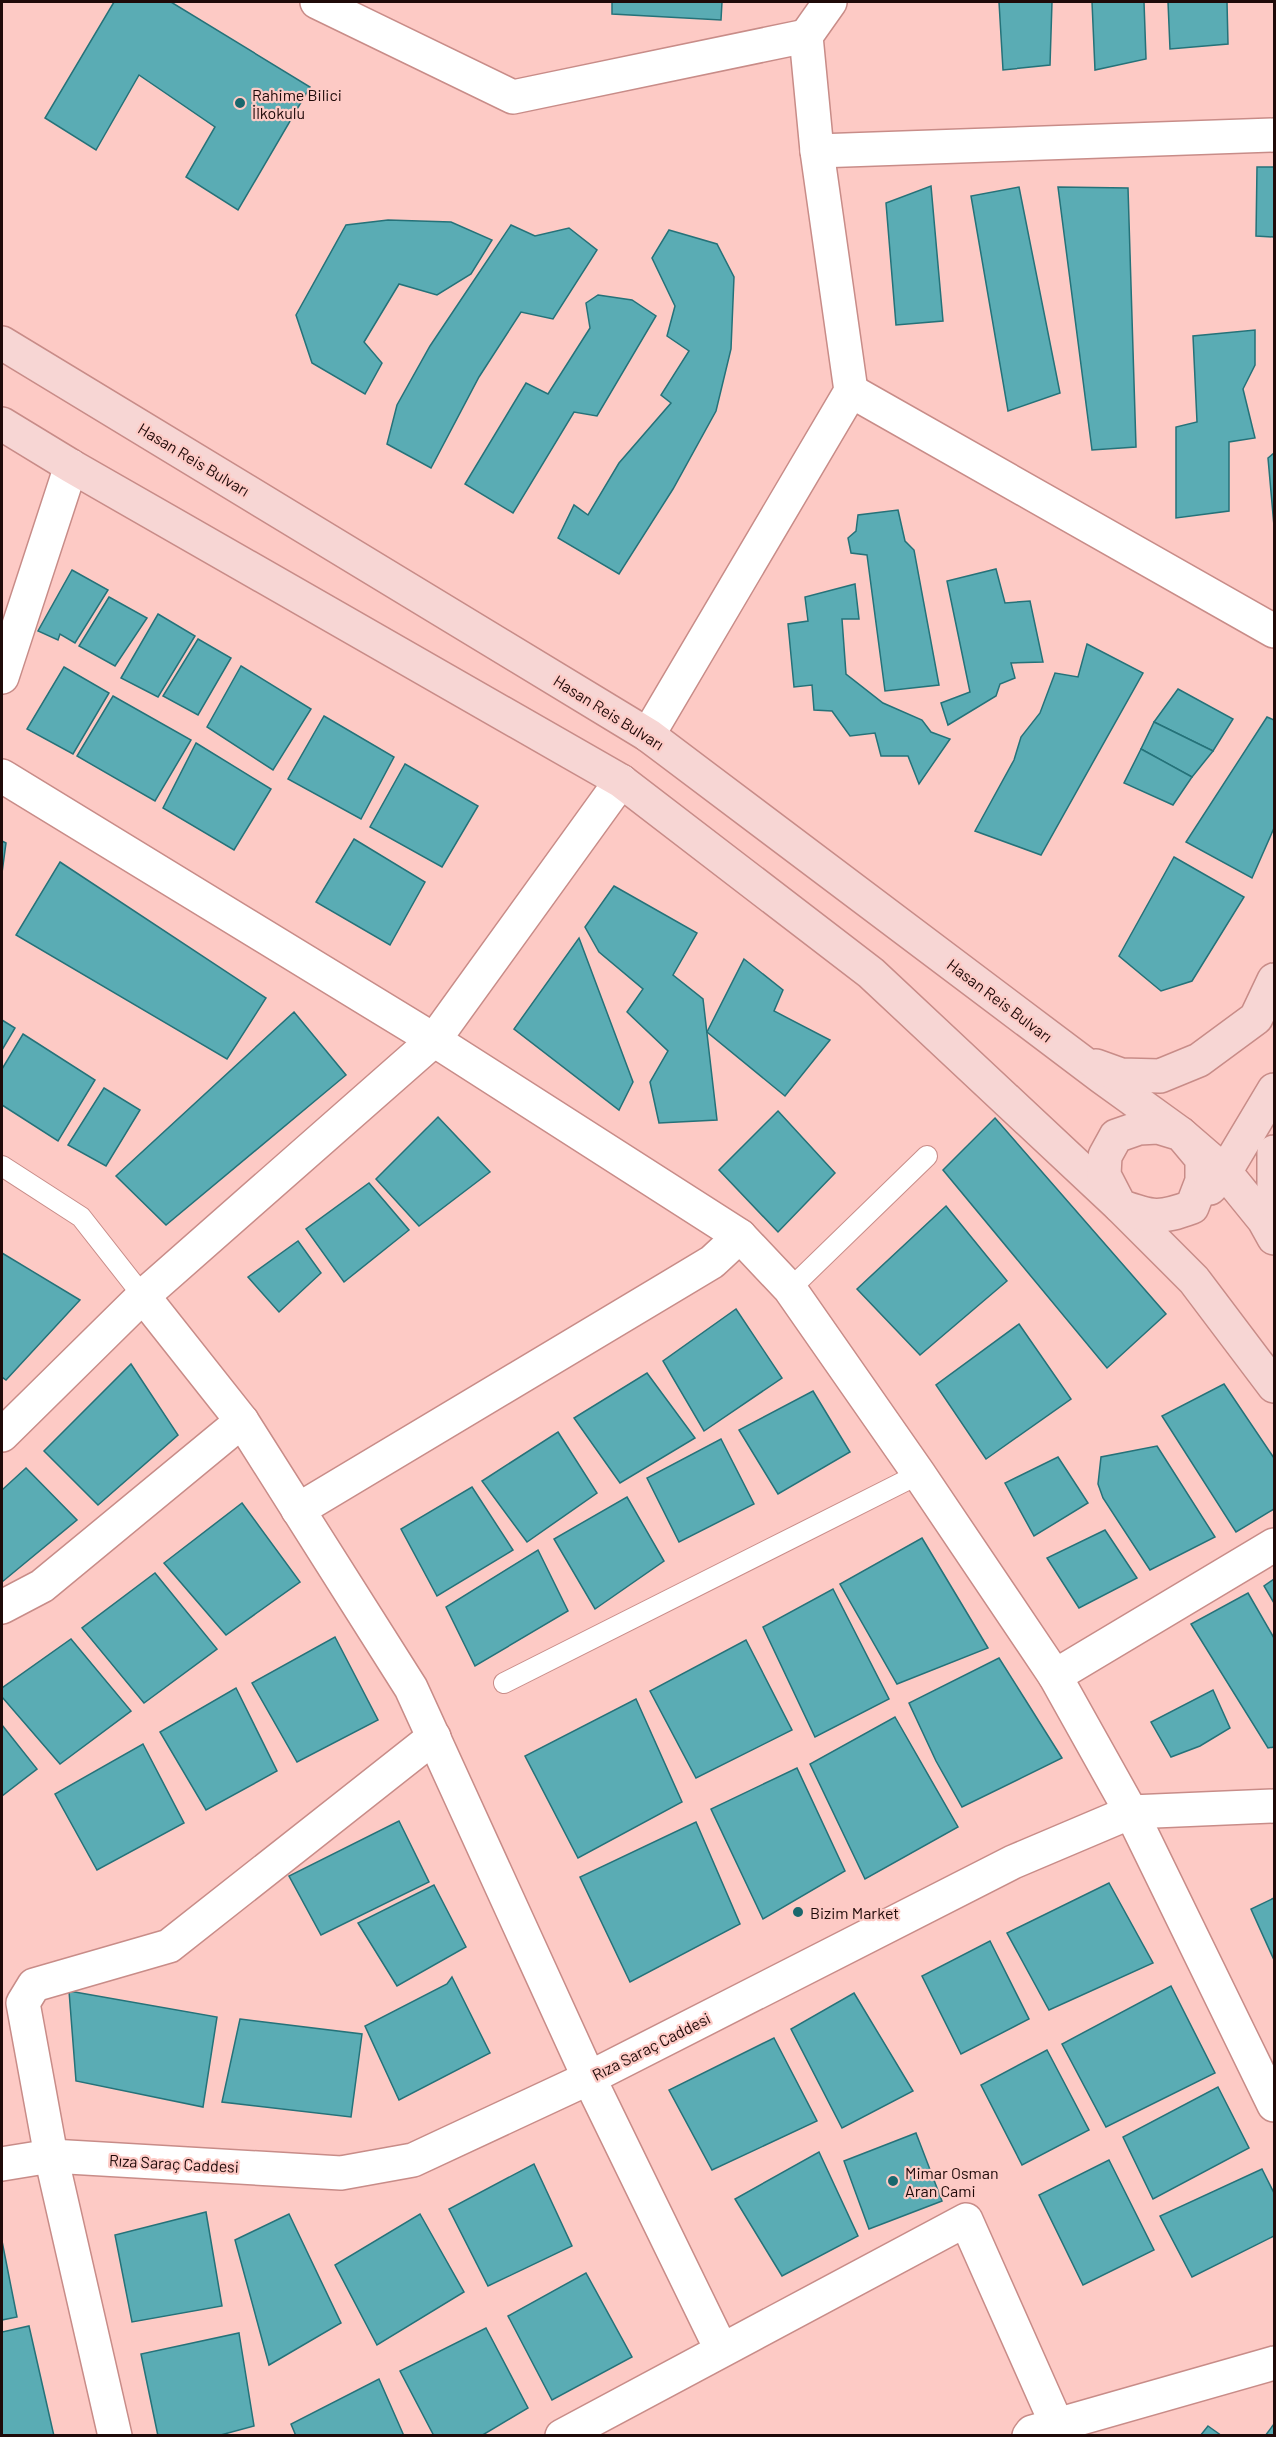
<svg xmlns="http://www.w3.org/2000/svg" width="1276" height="2437" font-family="Barlow,sans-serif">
  <rect width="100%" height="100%" fill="#fdcac5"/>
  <g fill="#5aacb4" stroke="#257279" stroke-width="1.5">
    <path d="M114,2H171L310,87L238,210L186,177L215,127L139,75L96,150L45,118Z"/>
    <path d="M612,2H722L721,20L612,14Z"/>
    <path d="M999,2H1052L1050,65L1003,70Z"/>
    <path d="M1092,2H1144L1146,59L1095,70Z"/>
    <path d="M1168,2H1227L1228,44L1170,49Z"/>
    <path d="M1257,167H1274V237L1256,236Z"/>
    <path d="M931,186L943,321L896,325L886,203Z"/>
    <path d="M1019,187L1060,393L1008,411L971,196Z"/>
    <path d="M1058,187L1128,188L1136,447L1092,450Z"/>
    <path d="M388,220L451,222L492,240L471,274L437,295L399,284L364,342L382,363L365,394L312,363L296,315L346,225Z"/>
    <path d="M511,225L535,236L569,228L597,250L553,319L521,312L479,377L431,468L387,444L397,405L430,346Z"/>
    <path d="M669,230L717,244L734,277L731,349L716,411L673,489L619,574L558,538L574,505L588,515L619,463L671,403L661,395L689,351L667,336L675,306L652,258Z"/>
    <path d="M598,295L632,300L656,316L597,416L574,412L513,513L465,484L526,383L548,394L590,328L586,303Z"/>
    <path d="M1255,330V365L1243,389L1255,438L1229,442V511L1176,518V427L1197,422L1193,336Z"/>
    <path d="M1274,453V526L1268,458Z"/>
    <path d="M898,510L905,541L914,550L939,685L885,691L867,555L851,553L848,538L856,531L858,515Z"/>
    <path d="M996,569L1005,603L1030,601L1043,662L1011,663L1015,678L1000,684L996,696L948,725L941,703L970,692L947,581Z"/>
    <path d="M72,570L108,590L75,643L60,634L58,640L38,631Z"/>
    <path d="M855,584L859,619H842L846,674L883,703L922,720L931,732L950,739L919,784L908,756H881L875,733L850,736L832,711L814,710L812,685L794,687L788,624L808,621L805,597Z"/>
    <path d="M109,597L147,618L115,666L79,646Z"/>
    <path d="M158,614L195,636L158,697L121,678Z"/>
    <path d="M198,639L231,658L198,715L163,696Z"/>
    <path d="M1087,644L1143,673L1041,855L975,831L1014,760L1021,737L1040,713L1055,673L1078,677Z"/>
    <path d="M241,666L311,709L273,770L207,727Z"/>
    <path d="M64,667L109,693L73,754L27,729Z"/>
    <path d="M1178,689L1233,719L1213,751L1154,722Z"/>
    <path d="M113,696L191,740L155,801L77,756Z"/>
    <path d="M324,716L394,757L361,819L288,779Z"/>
    <path d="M1267,717L1274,720V828L1252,878L1186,842Z"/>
    <path d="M1154,722L1213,751L1192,777L1141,749Z"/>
    <path d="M196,743L271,789L234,850L163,808Z"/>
    <path d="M1141,749L1192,777L1173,805L1124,783Z"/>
    <path d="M405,764L478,806L442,867L370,827Z"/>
    <path d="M354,839L425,882L390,945L316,902Z"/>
    <path d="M2,841L6,843L2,873Z"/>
    <path d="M1174,857L1244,897L1192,981L1161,991L1119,956Z"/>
    <path d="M60,862L266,998L227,1059L16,935Z"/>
    <path d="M614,886L697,933L673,975L703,999L717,1120L659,1123L650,1082L668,1051L627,1012L643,989L599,952L585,927Z"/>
    <path d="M579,938L633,1082L619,1110L514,1029Z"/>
    <path d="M744,959L783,990L774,1011L830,1040L785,1096L707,1032Z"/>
    <path d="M294,1012L346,1075L166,1225L116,1176Z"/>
    <path d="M2,1020L15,1028L2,1050Z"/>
    <path d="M23,1034L95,1080L58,1141L2,1105V1069Z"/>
    <path d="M104,1088L140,1110L106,1166L68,1145Z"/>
    <path d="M778,1111L835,1173L778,1232L719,1170Z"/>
    <path d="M438,1117L490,1172L419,1226L376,1179Z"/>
    <path d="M995,1118L1166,1314L1107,1368L943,1170Z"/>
    <path d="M369,1183L409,1230L344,1282L306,1229Z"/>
    <path d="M946,1206L1007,1281L920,1355L857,1289Z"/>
    <path d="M298,1241L321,1273L279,1312L248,1277Z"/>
    <path d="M2,1253L80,1300L6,1380L2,1377Z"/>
    <path d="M736,1309L782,1378L704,1431L663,1361Z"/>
    <path d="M1019,1324L1071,1399L986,1459L936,1385Z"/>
    <path d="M131,1364L178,1435L98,1505L44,1451Z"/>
    <path d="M647,1373L695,1438L620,1483L574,1418Z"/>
    <path d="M1224,1384L1274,1458V1509L1236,1532L1162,1416Z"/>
    <path d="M813,1391L850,1452L778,1494L739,1430Z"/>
    <path d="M558,1432L597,1493L527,1542L482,1481Z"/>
    <path d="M721,1439L754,1504L679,1542L647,1478Z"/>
    <path d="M1157,1446L1215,1537L1150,1570L1103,1498L1098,1484L1101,1457Z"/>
    <path d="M1058,1457L1088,1503L1034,1536L1005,1483Z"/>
    <path d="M26,1468L77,1520L2,1582V1490Z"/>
    <path d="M472,1487L513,1550L437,1596L401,1529Z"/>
    <path d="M627,1497L664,1561L595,1609L554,1539Z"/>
    <path d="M242,1503L300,1582L226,1635L164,1563Z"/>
    <path d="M1105,1530L1137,1578L1079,1608L1047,1558Z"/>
    <path d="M922,1538L988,1648L897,1684L840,1584Z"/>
    <path d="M538,1550L568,1611L475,1666L446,1607Z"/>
    <path d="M155,1573L217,1649L144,1703L82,1628Z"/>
    <path d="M1274,1579V1603L1264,1586Z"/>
    <path d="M833,1589L889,1699L815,1737L763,1627Z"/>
    <path d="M1248,1593L1274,1638V1747L1268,1748L1191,1624Z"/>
    <path d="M335,1637L378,1720L297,1762L252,1683Z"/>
    <path d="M71,1639L131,1711L60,1764L2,1697V1688Z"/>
    <path d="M746,1640L792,1730L696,1778L650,1691Z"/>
    <path d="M999,1658L1062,1758L962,1807L936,1761L909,1703Z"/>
    <path d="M236,1688L277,1771L206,1810L160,1732Z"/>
    <path d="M1213,1690L1230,1728L1200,1746L1171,1757L1151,1722Z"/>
    <path d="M636,1699L682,1802L578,1858L525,1756Z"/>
    <path d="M895,1717L958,1827L865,1879L810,1764Z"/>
    <path d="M2,1725L37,1769L2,1796Z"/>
    <path d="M143,1744L184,1823L97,1870L55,1794Z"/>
    <path d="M797,1768L845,1871L763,1919L711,1809Z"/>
    <path d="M399,1821L429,1882L321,1935L289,1876Z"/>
    <path d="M696,1822L740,1924L630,1982L580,1877Z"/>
    <path d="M1109,1883L1153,1963L1049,2010L1007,1933Z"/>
    <path d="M434,1885L466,1947L397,1986L358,1923Z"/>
    <path d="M1274,1898V1960L1251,1909Z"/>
    <path d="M990,1941L1029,2019L961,2054L922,1976Z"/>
    <path d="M452,1977L490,2053L399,2100L365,2026L447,1984Z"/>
    <path d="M1171,1986L1215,2073L1106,2127L1062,2044Z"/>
    <path d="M69,1991L217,2017L203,2107L76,2081Z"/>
    <path d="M854,1993L913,2091L842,2128L791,2029Z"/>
    <path d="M240,2019L362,2034L351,2117L222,2102Z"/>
    <path d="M774,2038L817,2121L712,2170L669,2090Z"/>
    <path d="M1047,2050L1089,2130L1022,2165L981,2085Z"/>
    <path d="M1218,2087L1249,2148L1153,2199L1123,2137Z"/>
    <path d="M916,2133L942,2201L869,2229L844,2161Z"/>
    <path d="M819,2152L858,2236L782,2276L735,2199Z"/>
    <path d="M1109,2160L1154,2250L1083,2285L1039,2195Z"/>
    <path d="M534,2164L572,2246L488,2286L449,2209Z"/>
    <path d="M1262,2169L1274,2193V2236L1192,2277L1160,2216Z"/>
    <path d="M206,2212L222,2306L132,2322L115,2235Z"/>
    <path d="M289,2214L341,2323L269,2365L235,2240Z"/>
    <path d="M420,2214L464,2292L377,2345L335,2265Z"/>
    <path d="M2,2241L17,2317L2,2320Z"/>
    <path d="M586,2273L632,2357L552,2400L508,2316Z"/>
    <path d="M29,2326L54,2436H2V2332Z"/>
    <path d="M486,2328L528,2408L481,2436H434L400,2371Z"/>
    <path d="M239,2333L254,2426L217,2436H158L141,2354Z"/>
    <path d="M379,2379L404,2436H296L291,2424Z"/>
    <path d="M1274,2424V2436H1265Z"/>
    <path d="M1208,2426L1222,2436H1200Z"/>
  </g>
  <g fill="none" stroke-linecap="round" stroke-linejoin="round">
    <defs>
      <g id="service">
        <path d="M2,1166L81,1217L143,1296"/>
        <path d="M790,1289L927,1156"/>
        <path d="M504,1683L919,1474"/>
      </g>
      <g id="minor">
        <path d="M317,2L513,97L806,36"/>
        <path d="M817,151L1274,135"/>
        <path d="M851,391L1274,631"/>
        <path d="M2,677L71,466"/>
        <path d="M648,735L851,391L817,151L806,36L830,2"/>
        <path d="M2,776L434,1040L740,1236L790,1289L919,1474L1055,1676L1131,1812L1274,2105"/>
        <path d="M143,1296L242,1421L411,1688L589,2078L721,2349"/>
        <path d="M2,1435L143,1296L434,1040L621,781"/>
        <path d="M298,1510L712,1262L740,1236"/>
        <path d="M2,1607L42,1586L242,1421"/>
        <path d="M1055,1676L1274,1545"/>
        <path d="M2,2164L51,2156L341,2173L413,2160L589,2078L1013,1862L1131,1812L1274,1806"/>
        <path d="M115,2436L51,2156L23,2003L34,1985L169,1946L434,1737"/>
        <path d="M562,2436L966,2220L1057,2425"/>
        <path d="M1029,2436L1032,2432L1274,2363"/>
      </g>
      <g id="secondary">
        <path d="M2,343L648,735L1102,1077L1181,1134L1225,1172L1264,1220L1274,1238"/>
        <path d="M2,424L71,466L621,781L871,973L1120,1206L1194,1280L1274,1386"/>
        <path d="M1096,1066L1121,1075L1160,1076L1199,1060L1256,1018L1274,980"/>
        <path d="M1158,1127L1181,1134L1202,1159V1181L1192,1207C1159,1219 1153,1218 1120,1206L1104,1175L1105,1156L1116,1136L1139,1128Z"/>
        <path d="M1274,1152V1202"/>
        <path d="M1210,1188L1225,1172L1274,1090"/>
      </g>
    </defs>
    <use href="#service" stroke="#c88c88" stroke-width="22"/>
    <use href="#minor" stroke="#c88c88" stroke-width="36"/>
    <use href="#secondary" stroke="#c88c88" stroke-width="36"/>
    <use href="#service" stroke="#fff" stroke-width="20"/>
    <use href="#minor" stroke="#fff" stroke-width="33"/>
    <use href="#secondary" stroke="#f7d6d4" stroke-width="33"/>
  </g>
  <g fill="#1a676d" stroke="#fdcac5" stroke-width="2">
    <circle cx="240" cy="103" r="6"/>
    <circle cx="798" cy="1912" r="6"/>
    <circle cx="893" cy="2181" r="6"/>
  </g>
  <g text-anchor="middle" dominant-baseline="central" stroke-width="4.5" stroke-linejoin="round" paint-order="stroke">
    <g font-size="16" fill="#1f0a09" stroke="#fdcac5" text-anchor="start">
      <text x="252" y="94">Rahime Bilici<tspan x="252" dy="18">İlkokulu</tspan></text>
      <text x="810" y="1912">Bizim Market</text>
      <text x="905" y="2172">Mimar Osman<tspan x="905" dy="18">Aran Cami</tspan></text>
    </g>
    <g font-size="16" fill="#1f0a09" stroke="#fdcac5">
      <text transform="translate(194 459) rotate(31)">Hasan Reis Bulvarı</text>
      <text transform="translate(609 712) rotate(32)">Hasan Reis Bulvarı</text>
      <text transform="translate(1000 1000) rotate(37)">Hasan Reis Bulvarı</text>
      <text transform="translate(651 2046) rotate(-27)">Rıza Saraç Caddesi</text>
      <text transform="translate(174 2163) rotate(3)">Rıza Saraç Caddesi</text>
    </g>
  </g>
  <rect width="1276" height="2437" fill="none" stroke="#1f0a09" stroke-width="6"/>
</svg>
